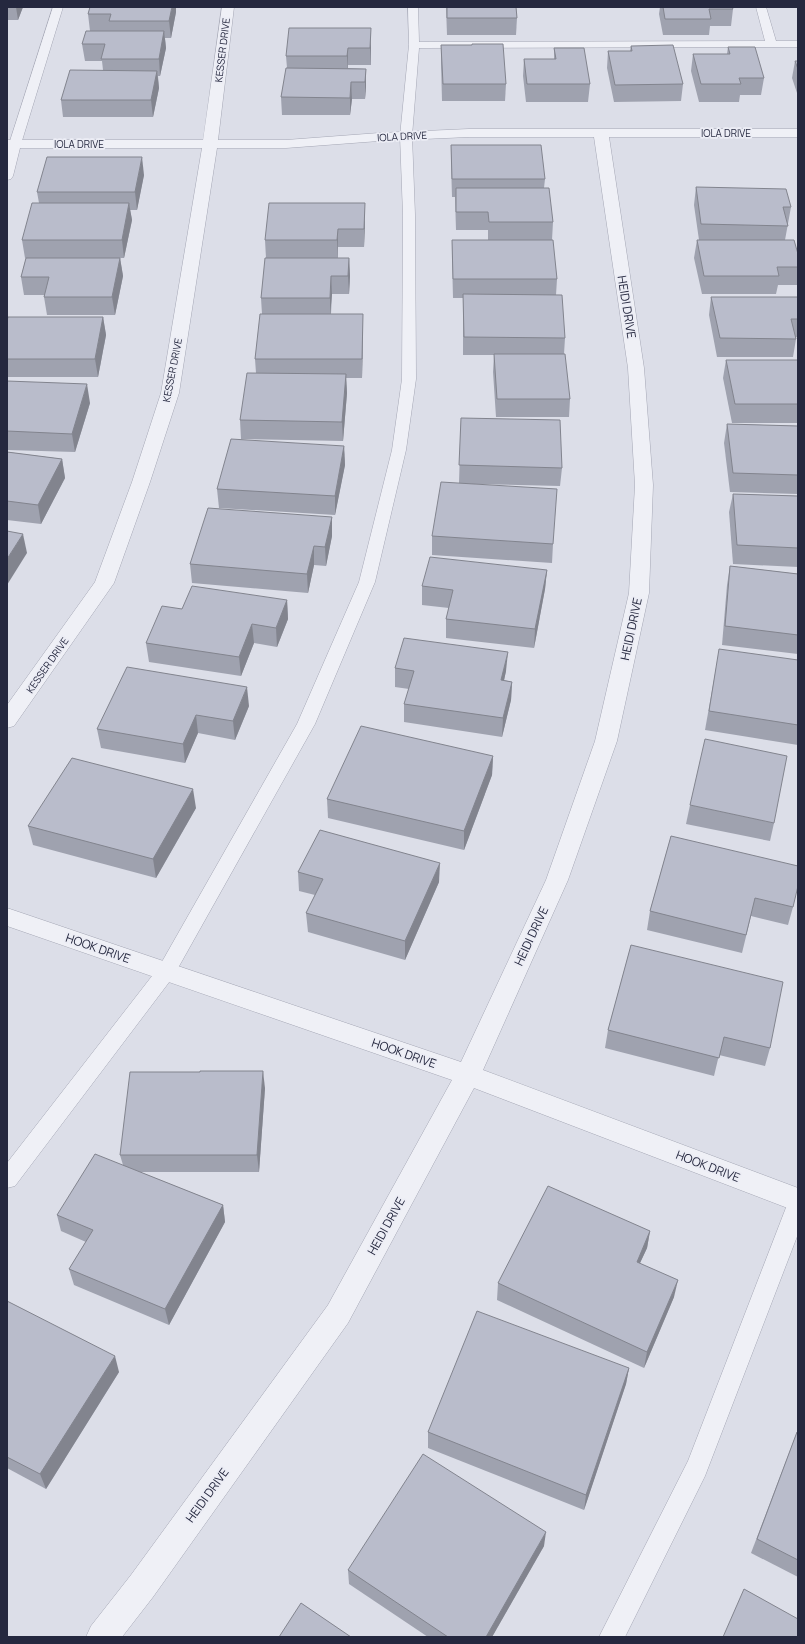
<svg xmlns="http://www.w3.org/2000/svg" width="805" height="1644" font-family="Manrope,sans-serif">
  <rect width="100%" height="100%" fill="#dcdee8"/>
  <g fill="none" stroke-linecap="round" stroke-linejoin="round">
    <defs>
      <g id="lane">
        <path d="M53,7H63L21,144L13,176L11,179L7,180V152L9,144Z"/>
        <path d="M408,7H418L419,42L765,41L756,7H766L776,41H798V47L419,48L412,136L415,215L416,379L406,450L375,582L315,724L173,977L15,1186L7,1188V1163L159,967L297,724L359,582L392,450L402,379L403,215L400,136L409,45Z"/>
        <path d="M798,1195V1234L705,1476L625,1637H599L688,1461L787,1205L790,1198Z"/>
      </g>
      <path id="street" d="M222,7H234L218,140H286L379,133L469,129H798V137H609L644,368L653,485L649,593L617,741L568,880L483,1070L798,1188V1212L474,1088L348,1323L153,1597L122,1637H86L91,1626L131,1575L328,1305L452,1080L7,926V908L461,1062L546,880L595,741L629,593L635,485L628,368L594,137H469L379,141L286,148H217L179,393L150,482L114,583L14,726L7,728V705L95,582L132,482L161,393L202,148H7V140H203Z"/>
    </defs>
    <use href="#lane" stroke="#a5a7b5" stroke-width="1"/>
    <use href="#street" stroke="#a5a7b5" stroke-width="1"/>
    <use href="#lane" fill="#eff0f6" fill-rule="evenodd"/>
    <use href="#street" fill="#eff0f6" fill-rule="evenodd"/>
  </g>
  <g fill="#9fa2af">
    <path d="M7,7H23L18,20H7Z"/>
    <path d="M446,7H516L517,18L516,35H447Z"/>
    <path d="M660,7H732L733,9L731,26H710L709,35H663L659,14Z"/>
    <path d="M176,12L171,38H165L166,48L160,76H158L159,88L153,117H63L61,100L103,70L102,61H85L82,44L90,31L88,14Z"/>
    <path d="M371,45V65H348V68L366,69V86L365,99H352L350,115H282L281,97L287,68L286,56Z"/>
    <path d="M441,45L506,84L505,101H442L441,62Z"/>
    <path d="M631,46L683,84L681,101L614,102L607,68L608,51H630Z"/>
    <path d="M728,47L764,78L761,95H740L739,102H699L691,71L693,54H727Z"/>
    <path d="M554,48L590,84L588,102H526L523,76L524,59H554Z"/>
    <path d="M795,61H798V96L792,78Z"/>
    <path d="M451,145L545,179L544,188L553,222L552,240L557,279L556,295L565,338L564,354L570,399L569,417H496L493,372L494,355H463V298H453L452,258V240H488V230H456L455,197H452L451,163Z"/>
    <path d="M144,175L137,210H130L132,220L124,258H120L123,276L115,315H47L44,297V295H24L21,277L26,258H25L22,240L39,203L37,192Z"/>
    <path d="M696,187L791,207L785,240L798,254V285H778L776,294H702L694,258L697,240H699L694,205Z"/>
    <path d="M365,221L364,247H338V258H349L350,276L349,294H332L331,314L363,332L362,378H346L347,393L343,441L241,439L240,420L256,373L255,359L262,314L261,298L266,258L265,240Z"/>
    <path d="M711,297H798V337H796V339L793,357H717L709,315Z"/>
    <path d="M103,317L106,335L98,377H7V321Z"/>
    <path d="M726,360H798V423H732L723,378Z"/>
    <path d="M7,381L90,403L75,452L7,450Z"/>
    <path d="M461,418L562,468L560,486L474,484L553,544L552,563L432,555V536L459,483Z"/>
    <path d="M727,424L798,426V494L730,492L724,443Z"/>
    <path d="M344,446L345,465L335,515L219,508L217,489Z"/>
    <path d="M7,452L62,459L65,478L41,524L7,520Z"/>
    <path d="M733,494L798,496V567L733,564L729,512Z"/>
    <path d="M332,517V536L326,566L314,565L308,593L192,583L190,564Z"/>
    <path d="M730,566L798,574V654L722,645L727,585Z"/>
    <path d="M547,570L545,589L534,648L446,638V619L449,608L422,605V586Z"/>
    <path d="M287,600L288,619L277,647L254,643L241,676L149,662L146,643L182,609Z"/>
    <path d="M798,660V745L705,730L716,668Z"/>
    <path d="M395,668L506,671L504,680L512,682L511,700L502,737L404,722V704L409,689L395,687Z"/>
    <path d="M249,706L235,740L198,733L185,763L101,748L97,729Z"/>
    <path d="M493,756L492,775L464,850L328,818L327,799Z"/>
    <path d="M690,805L774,823L770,841L686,824Z"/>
    <path d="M196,808L156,878L33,845L28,826Z"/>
    <path d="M671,836L793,907L788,925L751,916L742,953L647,930L650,911Z"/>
    <path d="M298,872L439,882L405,960L308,932L306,913L315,895L299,891Z"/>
    <path d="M631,945L770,1048L765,1066L719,1055L714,1076L605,1048L608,1030Z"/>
    <path d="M265,1088L259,1172H140L223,1205L225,1222L169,1325L74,1285L69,1269L86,1242L61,1231L57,1215L123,1165L120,1155Z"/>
    <path d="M650,1231L647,1248L640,1263L674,1297L644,1368L497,1300L498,1283Z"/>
    <path d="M7,1301L119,1372L46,1489L7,1468Z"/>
    <path d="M629,1368L626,1384L584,1510L428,1448V1432Z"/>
    <path d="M797,1432H798V1577L751,1553Z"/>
    <path d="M544,1546L492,1637H428L349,1584L348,1570Z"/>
  </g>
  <g fill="#82848e">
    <path d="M16,7H23L18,20Z"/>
    <path d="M172,7H176V12L171,38L169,21Z"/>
    <path d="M371,28V65L370,48Z"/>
    <path d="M164,31L166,48L160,76L159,59Z"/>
    <path d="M348,48V73L347,56Z"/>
    <path d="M366,69V86L365,99V82Z"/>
    <path d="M157,71L159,88L153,117L151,100Z"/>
    <path d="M351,82L352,99L350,115V98Z"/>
    <path d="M142,157L144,175L137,210L135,192Z"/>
    <path d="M129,203L132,220L124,258L122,240Z"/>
    <path d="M365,203V221L364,247V229Z"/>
    <path d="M338,229V258L337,240Z"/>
    <path d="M120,258L123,276L115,315L112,297Z"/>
    <path d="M349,258L350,276L349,294L348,276Z"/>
    <path d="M331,276L332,294L330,316V298Z"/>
    <path d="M363,314V332L362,378V359Z"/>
    <path d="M103,317L106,335L98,377L95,359Z"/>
    <path d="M346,374L347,393L343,441L342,422Z"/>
    <path d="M87,384L90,403L75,452L72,434Z"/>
    <path d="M344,446L345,465L335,515V496Z"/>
    <path d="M62,459L65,478L41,524L38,505Z"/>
    <path d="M332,517V536L326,566L325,547Z"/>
    <path d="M23,534L27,553L7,585V559Z"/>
    <path d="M314,546V565L308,593L307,574Z"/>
    <path d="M547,570L545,589L534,648L535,629Z"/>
    <path d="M287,600L288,619L277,647L276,628Z"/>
    <path d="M252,624L254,643L241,676L239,657Z"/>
    <path d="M508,652L506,671L500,699L501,680Z"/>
    <path d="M512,682L511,700L502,737L503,718Z"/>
    <path d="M247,687L249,706L235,740L233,721Z"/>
    <path d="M196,715L198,733L185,763L183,744Z"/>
    <path d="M493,756L492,775L464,850V831Z"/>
    <path d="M193,789L196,808L156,878L153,859Z"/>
    <path d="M440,863L439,882L405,960V941Z"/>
    <path d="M263,1071L265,1088L259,1172L257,1155Z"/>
    <path d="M223,1205L225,1222L169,1325L165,1309Z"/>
    <path d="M650,1231L647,1248L633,1278L637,1262Z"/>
    <path d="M678,1280L674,1297L644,1368L647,1352Z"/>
    <path d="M115,1356L119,1372L46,1489L40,1474Z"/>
    <path d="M629,1368L626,1384L584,1510L586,1495Z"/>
    <path d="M546,1532L544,1546L492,1637H486Z"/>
  </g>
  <g fill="#b9bccb" stroke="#82848e">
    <path d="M90,7H172L169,21H109L111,14H88Z"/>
    <path d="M447,7H516L517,18H447Z"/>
    <path d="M663,7H732L733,9H709L711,19H665Z"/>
    <path d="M289,28H371L370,48H348L347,56H286Z"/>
    <path d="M86,31H164L159,59H101L105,44H82Z"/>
    <path d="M472,44H503L506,84H443L441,45H472Z"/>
    <path d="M673,45L683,84L615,85L608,51H632L631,46Z"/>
    <path d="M728,47H755L764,78H739L741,84H701L693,54H730Z"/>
    <path d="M554,48H584L590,84H527L524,59H556Z"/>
    <path d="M795,61H798V69Z"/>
    <path d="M286,68L366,69L365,82H351L350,98L281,97Z"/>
    <path d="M70,70L157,71L151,100H61Z"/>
    <path d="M451,145H541L545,179H452Z"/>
    <path d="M47,157H142L135,192H37Z"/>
    <path d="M696,187L786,189L791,207H783L788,226L701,224Z"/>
    <path d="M456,188H549L553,222H489L488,212H456Z"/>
    <path d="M32,203H129L122,240H22Z"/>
    <path d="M269,203H365L364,229H338L337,240H265Z"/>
    <path d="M452,240H553L557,279H453Z"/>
    <path d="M697,240H794L798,254V267H777L779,276H704Z"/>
    <path d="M26,258H120L112,297H44L49,277H21Z"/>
    <path d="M265,258H349L348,276H331L330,298H261Z"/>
    <path d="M463,294L562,295L565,338L464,337Z"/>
    <path d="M711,297H798V319H791L796,339L720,338Z"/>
    <path d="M260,314H363L362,359H255Z"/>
    <path d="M8,317H103L95,359H7V321Z"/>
    <path d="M494,354H565L570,399H497Z"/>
    <path d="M726,360H798V404H735Z"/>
    <path d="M247,373L346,374L342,422L240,420Z"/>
    <path d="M7,381L87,384L72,434L7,431Z"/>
    <path d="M461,418L560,420L562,468L459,465Z"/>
    <path d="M727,424L798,426V475L733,473Z"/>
    <path d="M231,439L344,446L335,496L217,489Z"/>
    <path d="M7,452L62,459L38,505L7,501Z"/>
    <path d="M441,482L557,489L553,544L432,536Z"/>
    <path d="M733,494L798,496V548L737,545Z"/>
    <path d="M208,508L332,517L325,547L314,546L307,574L190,564Z"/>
    <path d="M7,531L23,534L7,559Z"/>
    <path d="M430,557L547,570L535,629L446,619L453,590L422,586Z"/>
    <path d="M730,566L798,574V635L725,626Z"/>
    <path d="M192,586L287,600L276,628L252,624L239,657L146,643L162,606L182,609Z"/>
    <path d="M404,638L508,652L501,680L512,682L503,718L404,704L414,671L395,668Z"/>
    <path d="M719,649L798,660V725L709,711Z"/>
    <path d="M127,667L247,687L233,721L196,715L183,744L97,729Z"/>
    <path d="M361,726L493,756L464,831L327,799Z"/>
    <path d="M705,739L787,756L774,823L690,805Z"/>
    <path d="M72,758L193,789L153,859L28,826Z"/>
    <path d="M320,830L440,863L405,941L306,913L323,879L298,872Z"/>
    <path d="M671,836L798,866V886L793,907L755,898L746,935L650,911Z"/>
    <path d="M631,945L783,982L770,1048L724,1037L719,1058L608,1030Z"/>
    <path d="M200,1071H263L257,1155H120L130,1072H200Z"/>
    <path d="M95,1154L223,1205L165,1309L69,1269L93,1230L57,1215Z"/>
    <path d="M548,1186L650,1231L637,1262L678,1280L647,1352L498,1283Z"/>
    <path d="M7,1301L115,1356L40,1474L7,1457Z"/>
    <path d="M477,1311L629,1368L586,1495L428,1432Z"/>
    <path d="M797,1432H798V1560L757,1539Z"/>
    <path d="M423,1454L546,1532L486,1637H448L348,1570Z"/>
    <path d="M744,1589L798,1619V1637H723Z"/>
    <path d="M301,1603L351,1637H279Z"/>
  </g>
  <g text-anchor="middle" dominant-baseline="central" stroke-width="3.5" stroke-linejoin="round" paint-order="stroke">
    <g font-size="10" fill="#25283f" stroke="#ecedf5">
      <text transform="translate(222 50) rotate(-83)">KESSER DRIVE</text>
      <text x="726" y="133">IOLA DRIVE</text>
      <text transform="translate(402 136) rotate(-3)">IOLA DRIVE</text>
      <text x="79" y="144">IOLA DRIVE</text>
      <text transform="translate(172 370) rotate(-79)">KESSER DRIVE</text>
      <text transform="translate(47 665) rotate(-55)">KESSER DRIVE</text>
    </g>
    <g font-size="12" fill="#25283f" stroke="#ecedf5">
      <text transform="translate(627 307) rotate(81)">HEIDI DRIVE</text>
      <text transform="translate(631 629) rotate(-78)">HEIDI DRIVE</text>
      <text transform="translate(531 936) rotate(-65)">HEIDI DRIVE</text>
      <text transform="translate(98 948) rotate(19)">HOOK DRIVE</text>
      <text transform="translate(404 1053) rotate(19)">HOOK DRIVE</text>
      <text transform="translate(708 1166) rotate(21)">HOOK DRIVE</text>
      <text transform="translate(386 1226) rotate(-61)">HEIDI DRIVE</text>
      <text transform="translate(207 1495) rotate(-54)">HEIDI DRIVE</text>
    </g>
  </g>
  <rect width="805" height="1644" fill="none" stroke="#25283f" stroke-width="16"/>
</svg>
